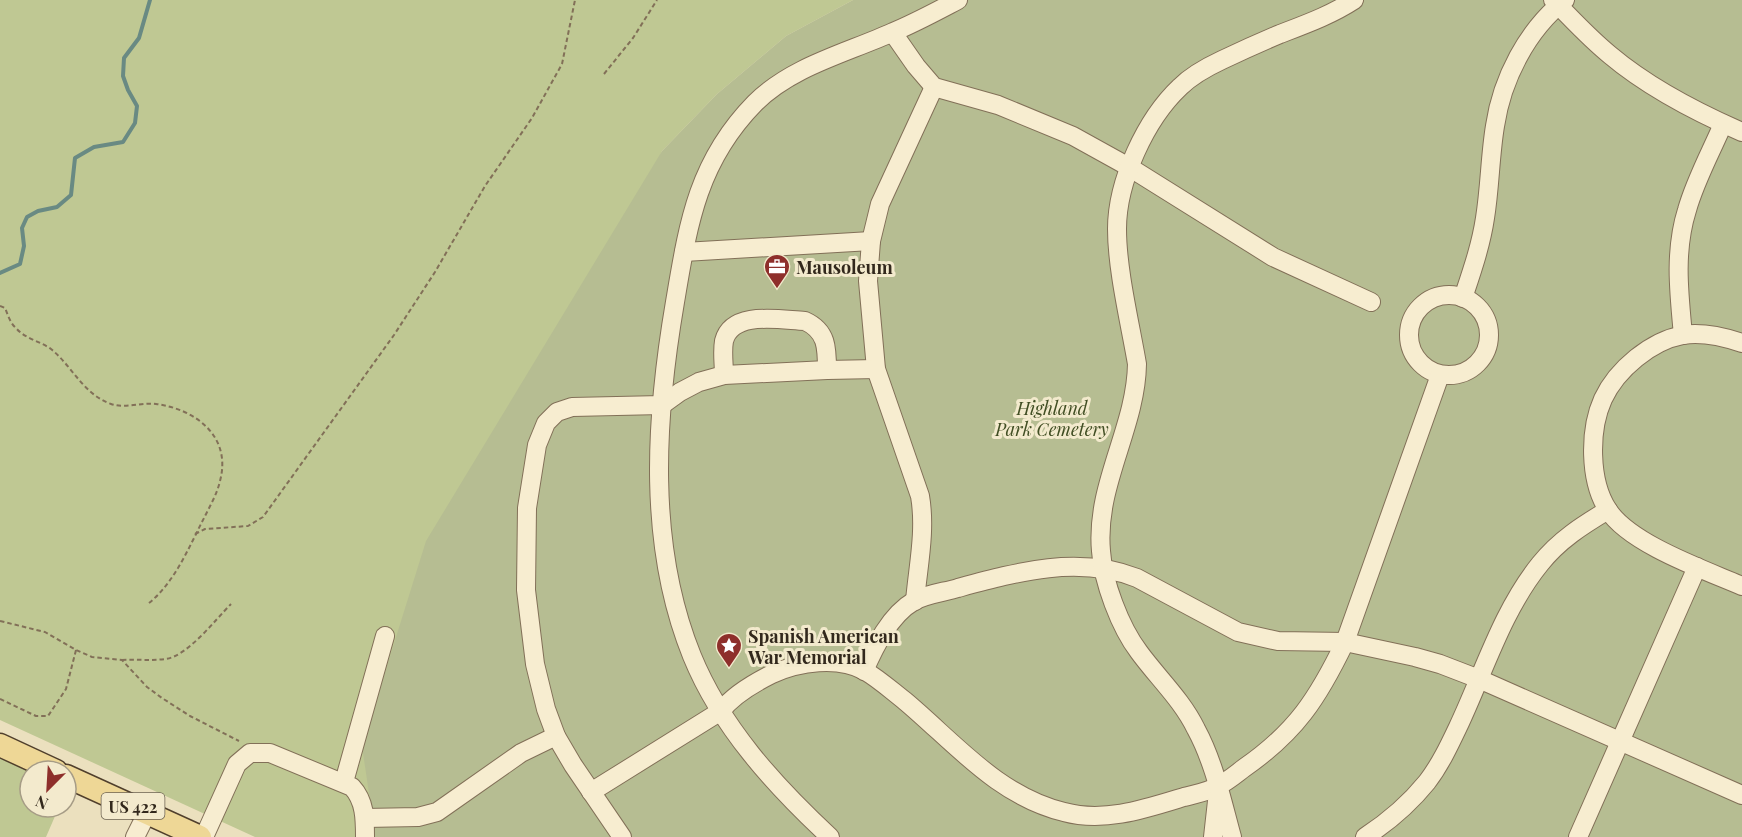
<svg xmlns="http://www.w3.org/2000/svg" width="1742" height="837" font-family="'Playfair Display',serif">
  <rect width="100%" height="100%" fill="#ebe0be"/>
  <g fill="#bfc893">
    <path d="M0,0H853L786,36L717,94L662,151L371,807V837H255L0,720Z"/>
    <path d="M0,745L30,771V807H59L46,837H0Z"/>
  </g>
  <path fill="#b6bd92" d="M853,0H1742V837H371V807L362,746L426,541L662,151L717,94L786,36Z"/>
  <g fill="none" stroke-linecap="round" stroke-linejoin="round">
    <path stroke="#698a83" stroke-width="4" d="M0,273L20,264L24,246L22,228L27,217L38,211L57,207L71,195L75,158L94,147L123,142L135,123L137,106L128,90L123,76L124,58L139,38L150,0"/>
    <defs>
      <g id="minor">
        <path d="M1553,0C1572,19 1589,38 1610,55C1648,87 1696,112 1742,132"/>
        <path d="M893,33L916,66L934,87L998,105L1073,136L1129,167L1273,257L1371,302"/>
        <path d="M684,252L871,241"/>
        <circle cx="1449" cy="335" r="40"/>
        <path d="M1463,298C1472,271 1481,245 1485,218C1490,187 1490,156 1495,126C1502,79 1527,30 1565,0"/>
        <path d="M1683,335C1679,293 1674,251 1687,210C1695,181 1711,152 1723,124"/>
        <path d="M1742,343C1724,337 1702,332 1683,335C1651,341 1617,369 1603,399C1589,430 1589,481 1608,510C1630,544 1705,570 1742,586"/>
        <path d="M724,375C724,364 722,352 724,341C732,310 780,320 805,321C827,331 827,348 827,370"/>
        <path d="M915,601C918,566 926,531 920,496L876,369L868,281L871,241L880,204L934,87"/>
        <path d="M864,671C875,646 890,615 914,601C926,594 945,592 958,588C1017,572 1078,555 1137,578L1238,632L1278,641L1345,642L1415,657L1440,664L1479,679L1742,795"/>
        <path d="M344,782L385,636"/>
        <path d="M591,792L721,711C733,695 754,683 772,674C799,662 838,656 865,671C879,679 892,691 905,701C955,743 998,796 1064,812C1104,823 1145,809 1184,797C1195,794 1208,792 1218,786C1228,781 1236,774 1244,768C1296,732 1318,698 1345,642L1440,375"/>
        <path d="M365,818L418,817L437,812L521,753L556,736"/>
        <path d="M135,837L147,813"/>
        <path d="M204,837L237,764L250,753H270L352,787C365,801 365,819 365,837"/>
        <path d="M622,837L573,765L556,736L546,709L535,664L526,590L527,508L537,445L546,423L557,412L572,407L662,405L680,392L699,382L724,375L827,370L876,369"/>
        <path d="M830,837C775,786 721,727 692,656C647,545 655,419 675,302C688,225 697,162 755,103C792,66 847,53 893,32C915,23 937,11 958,0"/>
        <path d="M1213,837L1217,801"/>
        <path d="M1232,837C1222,801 1214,762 1196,729C1182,700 1158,678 1139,652C1120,627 1103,582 1101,551C1095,485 1136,428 1137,364C1130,323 1117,270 1117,229C1117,181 1146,119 1180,87C1192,75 1207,67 1222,60C1241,51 1261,42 1280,34C1306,24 1331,15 1354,0"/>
        <path d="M1365,837C1388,822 1410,803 1427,782C1440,765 1449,746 1458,727C1484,672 1502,611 1540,564C1559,540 1583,525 1608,510"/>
        <path d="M1578,837L1697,567"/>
      </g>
      <g id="major">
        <path d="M0,745L56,771"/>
        <path d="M66,776L200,837"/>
      </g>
    </defs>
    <use href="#minor" stroke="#827058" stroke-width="20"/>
    <use href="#major" stroke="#503f2c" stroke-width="25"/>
    <g stroke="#827058" stroke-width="2" stroke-dasharray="4.5 3" stroke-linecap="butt">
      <path d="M604,74L633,38L657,0"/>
      <path d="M0,306L5,308C8,315 10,323 16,328C25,339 40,341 51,349C73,367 83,394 111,404C126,409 141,402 156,404C195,409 232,436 220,481C217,494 210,506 204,518C189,547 175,582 149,603"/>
      <path d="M195,534L205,529L248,526L263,517L394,335L435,272L485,186L532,118L562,64L575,0"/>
      <path d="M0,621L45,632L76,650L92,657L122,660L147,687L162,698L190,716L239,741"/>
      <path d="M122,660C136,659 151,661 165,659C187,657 215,620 231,604"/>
      <path d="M0,699L36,716H48L66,689L76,650"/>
    </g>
    <use href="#minor" stroke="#f7edd0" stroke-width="18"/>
    <use href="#major" stroke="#eed796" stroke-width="22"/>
  </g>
  <defs>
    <symbol id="office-pin" viewBox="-11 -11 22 30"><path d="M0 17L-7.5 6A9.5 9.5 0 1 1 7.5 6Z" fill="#8e2f2b" stroke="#f3eacd"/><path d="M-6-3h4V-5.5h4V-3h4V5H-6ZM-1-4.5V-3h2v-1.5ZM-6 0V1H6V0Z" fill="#fff"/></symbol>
    <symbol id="sight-pin" viewBox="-11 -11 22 30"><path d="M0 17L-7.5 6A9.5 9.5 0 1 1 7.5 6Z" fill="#8e2f2b" stroke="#f3eacd"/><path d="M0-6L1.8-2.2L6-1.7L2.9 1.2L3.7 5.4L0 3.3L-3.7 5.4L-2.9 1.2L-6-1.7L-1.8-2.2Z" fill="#fff"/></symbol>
  </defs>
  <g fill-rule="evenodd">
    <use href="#office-pin" x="762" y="252" width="30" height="40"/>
    <use href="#sight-pin" x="714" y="631" width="30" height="40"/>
  </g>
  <g text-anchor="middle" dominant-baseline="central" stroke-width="6" stroke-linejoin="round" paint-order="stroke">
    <rect fill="#f3eacd" stroke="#6c6251" stroke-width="1.5" x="101.5" y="793" width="63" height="26" rx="4.5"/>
    <g font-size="16" font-weight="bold" fill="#32281c">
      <text x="133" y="806">US 422</text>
    </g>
    <g font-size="18" font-weight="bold" fill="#32281c" stroke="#f3eacd" text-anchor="start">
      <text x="796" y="267">Mausoleum</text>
      <text x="748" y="636">Spanish American<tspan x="748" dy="21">War Memorial</tspan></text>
    </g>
    <g font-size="18" font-style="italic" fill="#414e23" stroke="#f3eacd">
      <text x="1052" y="408">Highland<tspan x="1052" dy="21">Park Cemetery</tspan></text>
    </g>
  </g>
  <g transform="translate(48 789) rotate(204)"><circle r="28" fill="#f3eacd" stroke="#a69c86" stroke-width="1.5"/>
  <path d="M0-4.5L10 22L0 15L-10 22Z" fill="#8e2f2b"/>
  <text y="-9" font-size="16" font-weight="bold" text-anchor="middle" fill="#32281c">N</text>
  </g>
</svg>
